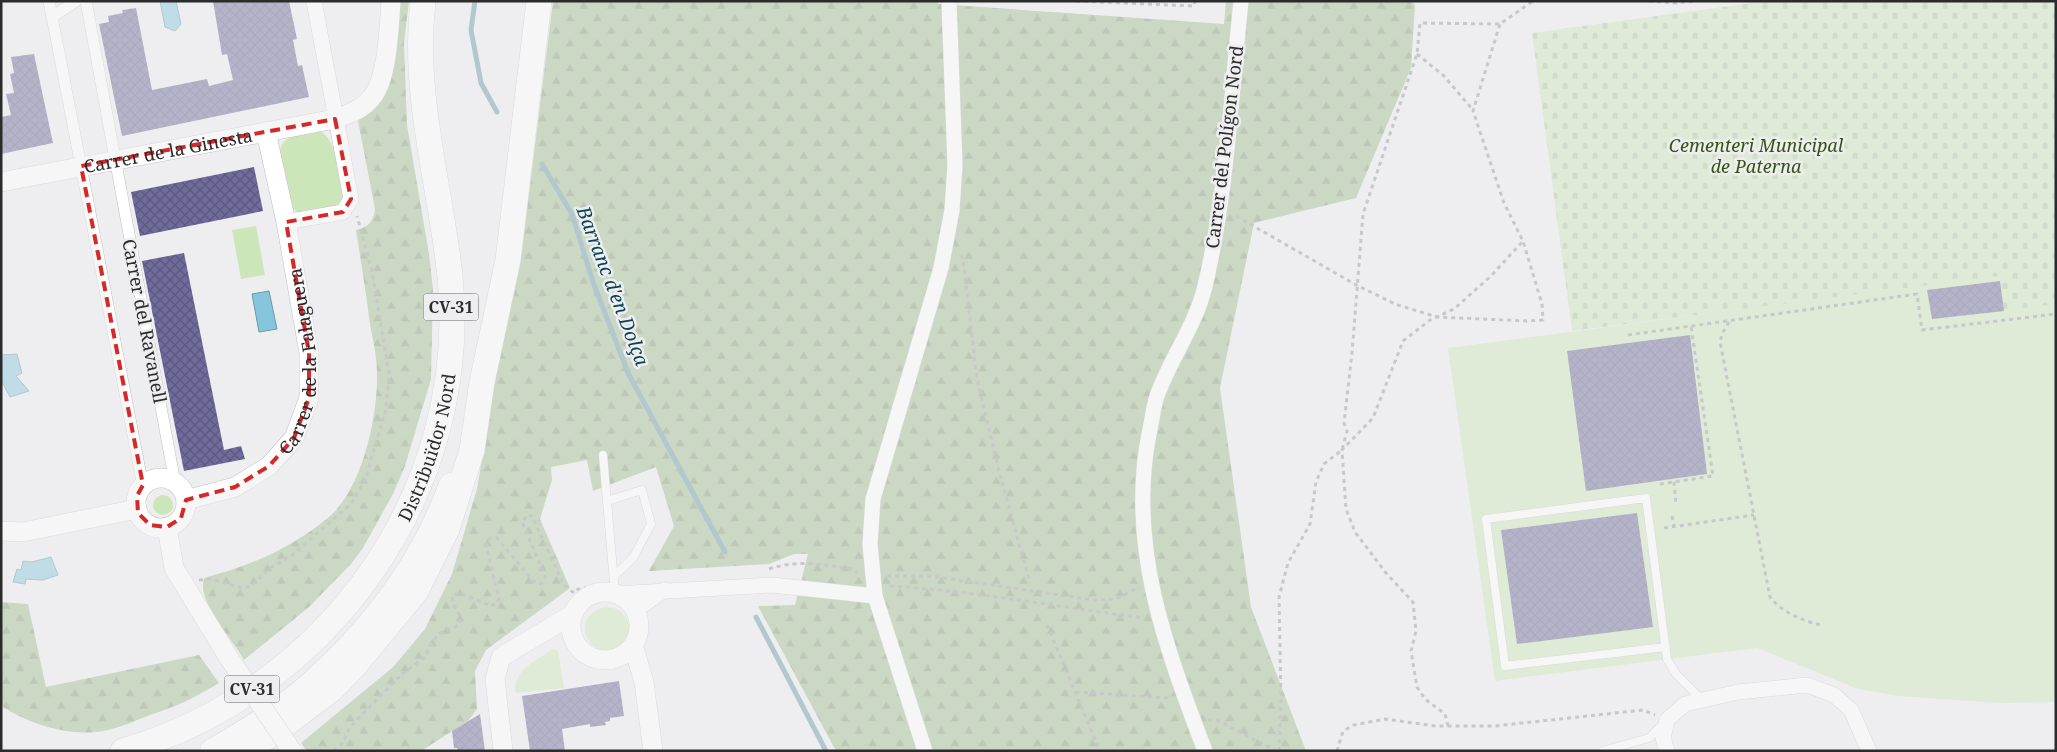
<svg xmlns="http://www.w3.org/2000/svg" width="2057" height="752" font-family="'Noto Serif',serif">
  <defs>
    <pattern id="forest-firs" width="22" height="20" patternUnits="userSpaceOnUse" patternTransform="scale(1.25)"><rect width="22" height="20" fill="#a1bc8c"/><path d="M5 1l3.5 6h-7zM16 11l3.5 6h-7z" fill="#839973"/></pattern>
    <pattern id="cemetery-stones" width="16" height="16" patternUnits="userSpaceOnUse" patternTransform="scale(1.25)"><rect width="16" height="16" fill="#cce6b9"/><path d="M2 7V4a2 2 0 0 1 4 0v3zM10 15v-3a2 2 0 0 1 4 0v3z" fill="#afc59f"/></pattern>
    <pattern id="building-cross-hatch" width="8" height="8" patternUnits="userSpaceOnUse" patternTransform="scale(1.25)"><rect width="8" height="8" fill="#6f6c9b"/><path d="M0 0l8 8M0 8l8-8" fill="none" stroke="#5b597f"/></pattern>
  </defs>
  <rect width="100%" height="100%" fill="#eeeef1"/>
  <g fill="#cce6b9">
    <path d="M319,131C336,136 343,182 342,198L339,205L298,213L291,207L280,150C284,133 304,134 319,131Z"/>
    <path d="M256,226L265,275L241,279L232,230Z"/>
    <path d="M1999,275L2004,310L2056,304V702L1999,703L1898,696L1858,689L1757,648L1495,681L1448,348Z"/>
    <circle cx="163" cy="505" r="10"/>
    <circle cx="607" cy="629" r="22"/>
    <path d="M553,649L558,650L564,688L516,693C511,671 537,660 553,649Z"/>
  </g>
  <g fill="url(#forest-firs)">
    <path d="M397,1H409L404,43L407,125L429,254L433,289L431,379L405,466L393,494L363,548L351,564L309,607L244,660C233,639 196,602 204,578C252,565 290,549 329,517C363,488 378,415 377,373C377,357 373,340 370,324C366,293 361,262 356,230C368,227 374,222 375,209L358,121L373,107Z"/>
    <path d="M553,1H938V4L1224,24L1226,1H1412L1415,6L1411,68L1356,198L1254,223L1220,388L1251,607L1306,751H836L758,606L795,605L808,554H794L769,564L649,571L674,526L656,467L593,491L587,460L551,467L552,480L540,519L570,588L486,650L475,671L477,709L468,721L421,751H307L301,743L393,667L425,629L452,574L477,489L498,363L522,250Z"/>
    <path d="M1,602L28,604L46,687L199,655L219,683C195,698 177,706 150,715C135,721 119,728 103,731C68,737 30,724 1,706Z"/>
  </g>
  <path fill="url(#cemetery-stones)" d="M1766,1H2056V304L2004,311L1999,276L1572,331L1532,33Z"/>
  <g fill="#86c6dc" stroke="#6b98a7">
    <path d="M160,1H176L181,24L175,31L165,27Z"/>
    <path d="M269,291L277,329L259,332L252,294Z"/>
    <path d="M17,354L22,373L16,376L29,391L10,397L1,380V355Z"/>
    <path d="M51,557L58,575L43,580L26,579L25,584L13,582L17,569L21,570L23,561L32,562Z"/>
  </g>
  <g fill="none" stroke-linecap="round" stroke-linejoin="round">
    <g stroke="#6b98a7" stroke-width="5">
      <path d="M475,1L471,30L481,83L497,112"/>
      <path d="M542,164L572,214L593,282L629,375L725,552"/>
      <path d="M756,617L826,751"/>
    </g>
  </g>
  <g fill="url(#building-cross-hatch)">
    <path d="M213,1H289L297,39L293,40L298,66L302,65L309,97L122,136L99,24L109,22L108,16L123,13L122,10L136,8L152,90L207,79L209,86L233,80L227,54L222,55Z"/>
    <path d="M34,54L53,143L1,154V117L11,115L6,94L14,93L10,74L14,73L11,57Z"/>
    <path d="M254,167L263,211L140,236L131,192Z"/>
    <path d="M184,253L224,450L241,446L245,459L184,471L142,261Z"/>
    <path d="M2000,281L2004,311L1932,319L1927,290Z"/>
    <path d="M1690,335L1707,474L1586,491L1567,351Z"/>
    <path d="M1637,513L1653,627L1517,644L1501,530Z"/>
    <path d="M619,681L624,716L610,718V721L605,722L606,725L590,727V724L562,729L565,751H530L522,696Z"/>
    <path d="M480,714L485,751H458L457,748H454L452,731Z"/>
  </g>
  <g fill="none" stroke-linecap="round" stroke-linejoin="round">
    <defs>
      <g id="service">
        <path d="M603,455L615,594"/>
        <path d="M607,501L642,490L651,524L633,558L614,576"/>
        <path d="M1666,647L1505,666L1486,519L1646,498L1667,659L1676,674L1702,700"/>
        <path d="M1602,751L1649,738L1664,723"/>
      </g>
      <g id="pedestrian">
        <path d="M49,1L143,486"/>
        <path d="M86,1L175,483"/>
        <path d="M52,17L76,1"/>
      </g>
      <g id="minor">
        <path d="M286,222L343,212L351,199L314,1"/>
        <path d="M615,594L772,585L875,596"/>
        <path d="M635,611L664,590"/>
        <path d="M925,751L875,596L870,544L873,499L941,268L952,210L955,165L949,1"/>
        <path d="M1205,751C1166,648 1127,546 1149,434C1152,422 1153,408 1157,396C1170,359 1196,325 1205,286C1227,193 1231,96 1241,1"/>
        <path d="M1667,751L1663,738L1667,720L1685,704L1738,692L1807,685L1834,695L1851,710L1869,751"/>
      </g>
      <g id="tertiary">
        <path id="s1" d="M1,182L335,119C349,114 363,109 372,97C388,78 389,26 391,1"/>
        <circle cx="161" cy="503" r="25"/>
        <path id="s2" d="M186,500L235,487L269,466L294,438L309,398V353L286,222L266,132"/>
        <path d="M167,527L174,568L229,658"/>
        <path d="M1,531L23,532L137,509"/>
        <circle cx="605" cy="626" r="34"/>
        <path d="M633,645L644,682L653,751"/>
        <path d="M503,751L495,679L501,657L573,614"/>
      </g>
      <path id="primary" d="M212,751C245,732 278,712 307,687C370,632 422,564 451,485"/>
      <g id="trunk">
        <path id="s3" d="M123,751C329,691 471,491 450,276C440,184 412,94 423,1"/>
        <path d="M245,751L272,734L332,689L355,665L416,591L447,529L472,450L482,382L508,260L539,1"/>
      </g>
    </defs>
    <use href="#service" stroke="#c0c0c3" stroke-width="9"/>
    <use href="#pedestrian" stroke="#c0c0c3" stroke-width="12"/>
    <use href="#minor" stroke="#c0c0c3" stroke-width="16"/>
    <use href="#tertiary" stroke="#c0c0c3" stroke-width="20"/>
    <use href="#primary" stroke="#c0c0c3" stroke-width="25"/>
    <use href="#trunk" stroke="#c0c0c3" stroke-width="26"/>
    <g stroke="#9a9a9c" stroke-width="3" stroke-dasharray="4 4" stroke-linecap="butt">
      <path d="M1076,1L1194,6L1195,1"/>
      <path d="M1649,1L1676,3L1696,1"/>
      <path d="M1417,54L1443,75L1473,110"/>
      <path d="M1236,216L1358,286L1395,304L1437,317L1527,321L1543,320L1542,304L1523,241L1504,203L1473,111L1500,24"/>
      <path d="M960,255L963,259L977,379L1000,475L1030,583"/>
      <path d="M1729,322L1722,334L1720,342L1770,597C1781,612 1803,621 1821,625"/>
      <path d="M1628,335L1917,294L1922,330L2056,314"/>
      <path d="M1674,482L1676,505"/>
      <path d="M1660,484L1713,476L1691,326"/>
      <path d="M1672,516L1674,526"/>
      <path d="M1664,528L1754,515"/>
      <path d="M769,569C800,559 822,565 853,569L857,573"/>
      <path d="M887,576H931L1094,600L1116,599L1139,587"/>
      <path d="M199,580L211,579L242,588L251,586L269,569L292,555L351,504L365,480L386,409L389,374L372,271L357,216"/>
      <path d="M890,586C975,591 1059,607 1144,618"/>
      <path d="M1047,625L1100,751"/>
      <path d="M1076,692L1169,698"/>
      <path d="M1208,720L1219,721L1277,751"/>
      <path d="M1448,726L1445,714L1425,699L1417,687L1411,651L1416,631L1413,602L1386,573L1355,532L1346,509L1342,450L1373,418L1403,341L1430,320L1454,309L1491,276L1523,241"/>
      <path d="M334,751L343,743L349,728L402,674L424,658L438,634L459,625L461,617L452,602L453,595L460,593L491,606L497,603L499,599L486,545L490,538H497L533,581L541,584L545,578L544,574L522,522L527,515L532,516L564,585L574,593L578,589L604,586"/>
      <path d="M1279,751L1281,701L1279,597L1288,563L1310,524L1316,482L1324,464L1342,450L1347,431L1344,423L1352,353L1363,214L1417,54L1420,23L1500,24L1533,1"/>
      <path d="M1337,751L1343,731L1354,725L1385,719L1435,726H1495L1643,710L1655,715"/>
    </g>
    <use href="#service" stroke="#fff" stroke-width="8"/>
    <use href="#pedestrian" stroke="#fff" stroke-width="11"/>
    <use href="#minor" stroke="#fff" stroke-width="15"/>
    <use href="#tertiary" stroke="#fff" stroke-width="19"/>
    <use href="#primary" stroke="#fff" stroke-width="24"/>
    <use href="#trunk" stroke="#fff" stroke-width="25"/>
    <defs>
      <path id="tertiary-bridge" d="M229,658L292,751"/>
    </defs>
    <use href="#tertiary-bridge" stroke="#c0c0c3" stroke-width="20" stroke-linecap="butt"/>
    <use href="#tertiary-bridge" stroke="#fff" stroke-width="19"/>
  </g>
  <path d="M0 0H2057V752H0ZM335,119L351,199L343,212L286,222L309,353V398L294,438L269,466L235,487L186,500L181,518L167,527L150,525L138,513L137,496L143,485L81,166Z" fill="#eeeef1" fill-opacity=".55" fill-rule="evenodd"/>
  <path fill="none" stroke="#d62828" stroke-width="4" stroke-dasharray="10 6" stroke-linejoin="round" d="M335,119L351,199L343,212L286,222L309,353V398L294,438L269,466L235,487L186,500L181,518L167,527L150,525L138,513L137,496L143,485L81,166Z"/>
  <g text-anchor="middle" dominant-baseline="central" stroke-width="5" stroke-linejoin="round" paint-order="stroke">
    <g fill="#eeeef1" stroke="#666667" stroke-width="1">
      <rect x="423.5" y="293.5" width="55" height="27" rx="4"/>
      <rect x="224.5" y="675.5" width="55" height="27" rx="4"/>
    </g>
    <g font-size="16" font-weight="bold" fill="#2b2b2c">
      <text x="451" y="307">CV-31</text>
      <text x="252" y="689">CV-31</text>
    </g>
    <g font-size="18" font-style="italic" fill="#345510" stroke="#eeeef1">
      <text x="1756" y="145">Cementeri Municipal<tspan x="1756" dy="21">de Paterna</tspan></text>
    </g>
    <g font-size="18" fill="#2b2b2c" stroke="#eeeef1">
      <text transform="translate(1224 147) rotate(-83)">Carrer del Polígon Nord</text>
      <text stroke="none"><textPath href="#s1" startOffset="170">Carrer de la Ginesta</textPath></text>
      <text transform="translate(145 321) rotate(79)">Carrer del Ravanell</text>
      <text stroke="none"><textPath href="#s2" startOffset="206">Carrer de la Falaguera</textPath></text>
      <text stroke="none"><textPath href="#s3" startOffset="450">Distribuïdor Nord</textPath></text>
    </g>
    <g font-size="19" font-style="italic" fill="#0c4555" stroke="#eeeef1">
      <text transform="translate(613 286) rotate(69)">Barranc d'en Dolça</text>
    </g>
  </g>
  <rect width="2057" height="752" fill="none" stroke="#2b2b2c" stroke-width="5"/>
</svg>
